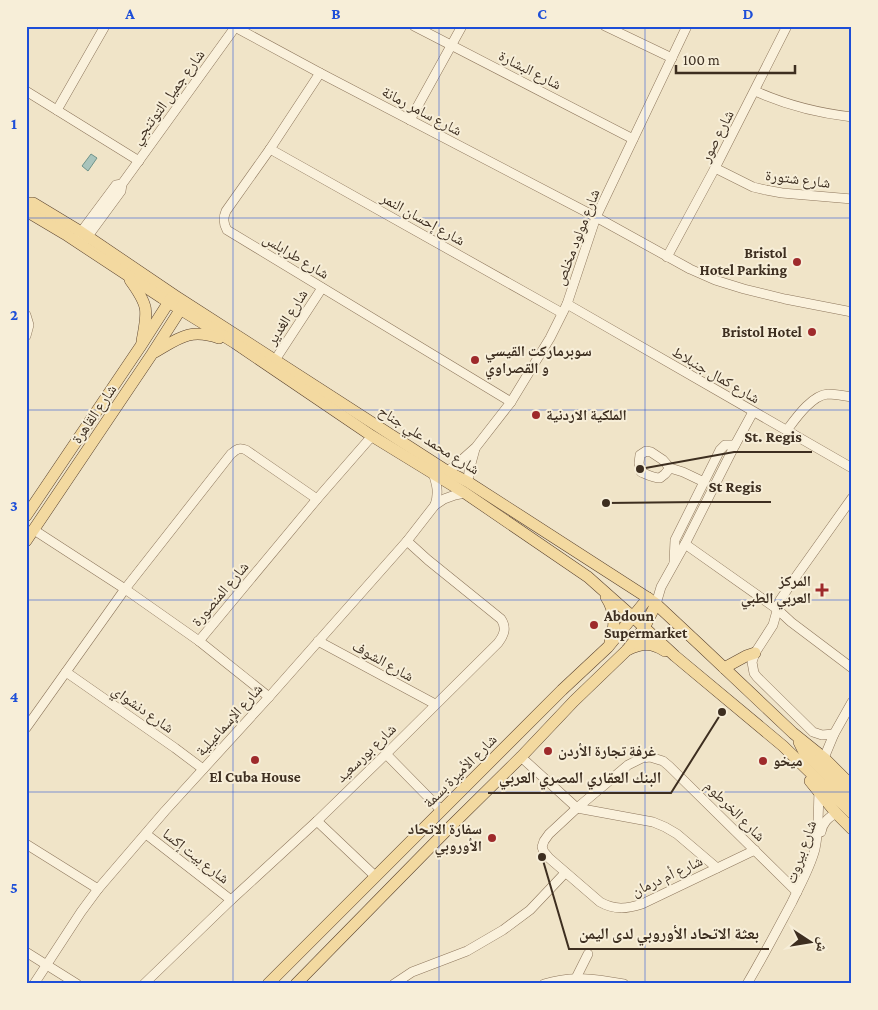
<svg xmlns="http://www.w3.org/2000/svg" width="878" height="1010" font-family="'Crimson Pro','Noto Naskh Arabic',serif">
  <rect width="100%" height="100%" fill="#f0e4c8"/>
  <path fill="#a9c4bc" stroke="#6f938a" d="M91,154L97,158L88,171L82,166Z"/>
  <g fill="none" stroke-linecap="round" stroke-linejoin="round">
    <defs>
      <g id="minor">
        <path d="M414,26L633,139"/>
        <path d="M605,26L672,58"/>
        <path d="M235,27L320,73L596,217L690,269L715,280L744,289L785,299L852,312"/>
        <path d="M320,73L270,149L226,211C223,218 223,223 227,230L511,402"/>
        <path d="M26,91L139,161"/>
        <path d="M755,91C786,105 818,113 852,117"/>
        <path d="M57,110L105,26"/>
        <path d="M410,120L462,26"/>
        <path d="M270,149L562,313"/>
        <path d="M715,168L753,187L766,190L782,193L852,199"/>
        <path d="M78,236L116,185L122,184"/>
        <path d="M85,240L121,191L122,184L236,26"/>
        <path d="M667,257L715,168L787,26"/>
        <path d="M567,304L852,468"/>
        <path d="M26,315L29,325L26,336"/>
        <path d="M275,360L322,288"/>
        <path d="M787,430C796,418 812,395 828,394C836,394 844,396 852,397"/>
        <path d="M670,468L665,474L660,478C653,478 648,475 641,472L639,463L640,455L646,451L651,452L663,460L670,468L683,472L704,482"/>
        <path d="M447,471L457,464L476,447L511,402L550,338L567,304L596,217L687,26"/>
        <path d="M433,473C437,485 439,493 435,505"/>
        <path d="M468,482L469,471L475,449"/>
        <path d="M34,530L125,589L199,641L317,499L372,436"/>
        <path d="M685,544L777,609L791,622L852,668"/>
        <path d="M674,562L675,540L720,450L725,445H735"/>
        <path d="M656,604L661,587L685,544L735,445L753,412"/>
        <path d="M199,641L269,697"/>
        <path d="M318,641L435,704"/>
        <path d="M66,672L175,748L203,769"/>
        <path d="M26,728L125,589L231,454C237,449 239,447 246,450L317,499"/>
        <path d="M834,734L822,735L813,732L757,677L754,673L752,662L755,653L773,625L780,600L795,578L852,498"/>
        <path d="M386,754L441,810"/>
        <path d="M521,757L577,808L653,822L665,827L677,834L717,868"/>
        <path d="M824,758L834,734L852,702"/>
        <path d="M317,821L375,876"/>
        <path d="M821,832C823,822 828,818 836,813"/>
        <path d="M146,834L231,900"/>
        <path d="M26,844L98,889L165,811L269,697L407,541L435,505L444,499L455,495L465,493"/>
        <path d="M755,850L642,904C627,909 614,910 600,902L549,858L544,852L542,847L544,841L549,834L577,808L628,765L642,758L650,757L663,761L669,766L797,892"/>
        <path d="M26,952L77,984"/>
        <path d="M576,978L588,954"/>
        <path d="M34,984L81,912L98,889"/>
        <path d="M144,984L231,900L317,821L386,754L498,643C504,635 507,628 501,619L428,560L407,541"/>
        <path d="M394,984L412,972L467,951L503,930L530,910L565,873"/>
        <path d="M544,984C571,975 596,979 624,984"/>
        <path d="M747,984C763,957 777,930 792,902C800,885 810,868 815,849C819,830 818,811 819,792"/>
      </g>
      <g id="major">
        <path d="M26,203H33L81,232L174,295L447,471L468,482L648,598L656,604L702,647L793,733L824,758L852,786"/>
        <path d="M26,209L28,212L65,234L162,298L235,343L372,436L465,493L588,577L633,617L675,656L783,746L852,813"/>
        <path d="M130,280C149,306 148,310 142,341"/>
        <path d="M155,352C179,338 190,328 219,338"/>
        <path d="M26,516L140,347L172,297"/>
        <path d="M26,541L152,354L184,304"/>
        <path d="M606,597C615,611 616,626 610,641"/>
        <path d="M627,650C642,643 651,642 665,651"/>
        <path d="M724,668L746,656L755,653"/>
        <path d="M799,742L804,752L852,799"/>
        <path d="M810,781L836,813L852,829"/>
        <path d="M268,984L562,690L608,647L648,598"/>
        <path d="M296,984L448,829L521,757L574,701L627,650L644,628L656,604"/>
      </g>
    </defs>
    <use href="#minor" stroke="#8d765c" stroke-width="10"/>
    <use href="#major" stroke="#5b4430" stroke-width="12"/>
    <use href="#minor" stroke="#faf1dc" stroke-width="9"/>
    <use href="#major" stroke="#f3d9a0" stroke-width="11"/>
  </g>
  <path fill="none" stroke="#1d4ed8" stroke-width="1" stroke-opacity="0.55" d="M233,26V984M439,26V984M645,26V984M26,218H852M26,410H852M26,600H852M26,792H852"/>
  <g fill="#9e2a2b" stroke="#f7eed8" stroke-width="2">
    <circle cx="797" cy="262" r="5"/>
    <circle cx="812" cy="332" r="5"/>
    <circle cx="475" cy="360" r="5"/>
    <circle cx="536" cy="415" r="5"/>
    <path d="M819.5 582.5h5v5h5v5h-5v5h-5v-5h-5v-5h5z"/>
    <circle cx="594" cy="625" r="5"/>
    <circle cx="548" cy="751" r="5"/>
    <circle cx="255" cy="760" r="5"/>
    <circle cx="763" cy="761" r="5"/>
    <circle cx="492" cy="838" r="5"/>
  </g>
  <g text-anchor="middle" dominant-baseline="central" stroke-width="4" stroke-linejoin="round" paint-order="stroke">
    <g font-size="15" fill="#3d2e20" stroke="#f7eed8">
      <text transform="translate(530 70) rotate(27)">شارع البشارة</text>
      <text transform="translate(168 97) rotate(-54)">شارع جميل التوتنجي</text>
      <text transform="translate(422 111) rotate(28)">شارع سامر رمانة</text>
      <text transform="translate(717 136) rotate(-63)">شارع صور</text>
      <text transform="translate(798 179) rotate(7)">شارع شتورة</text>
      <text transform="translate(423 219) rotate(29)">شارع إحسان النمر</text>
      <text transform="translate(577 237) rotate(-69)">شارع مولود مخلص</text>
      <text transform="translate(296 256) rotate(31)">شارع طرابلس</text>
      <text transform="translate(287 317) rotate(-57)">شارع الغدير</text>
      <text transform="translate(716 375) rotate(30)">شارع كمال جنبلاط</text>
      <text transform="translate(94 414) rotate(-56)">شارع القاهرة</text>
      <text transform="translate(429 440) rotate(32)">شارع محمد علي جناح</text>
      <text transform="translate(220 594) rotate(-50)">شارع المنصورة</text>
      <text transform="translate(383 661) rotate(29)">شارع الشوف</text>
      <text transform="translate(143 709) rotate(35)">شارع دنشواي</text>
      <text transform="translate(229 720) rotate(-48)">شارع الإسماعيلية</text>
      <text transform="translate(366 753) rotate(-44)">شارع بورسعيد</text>
      <text transform="translate(460 771) rotate(-45)">شارع الأميرة بسمة</text>
      <text transform="translate(735 811) rotate(45)">شارع الخرطوم</text>
      <text transform="translate(801 852) rotate(-71)">شارع بيروت</text>
      <text transform="translate(196 856) rotate(38)">شارع بيت إكسا</text>
      <text transform="translate(667 876) rotate(-25)">شارع أم درمان</text>
    </g>
    <g font-size="15" font-weight="bold" fill="#3d2e20" stroke="#f7eed8" text-anchor="start">
      <text x="787" y="253" text-anchor="end">Bristol<tspan x="787" dy="17">Hotel Parking</tspan></text>
      <text x="802" y="332" text-anchor="end">Bristol Hotel</text>
      <text x="485" y="351">سوبرماركت القيسي<tspan x="485" dy="17">و القصراوي</tspan></text>
      <text x="546" y="415">الملكية الاردنية</text>
      <text x="811" y="581" text-anchor="end">المركز<tspan x="811" dy="17">العربي الطبي</tspan></text>
      <text x="604" y="616">Abdoun<tspan x="604" dy="17">Supermarket</tspan></text>
      <text x="558" y="751">غرفة تجارة الأردن</text>
      <text x="773" y="761">ميخو</text>
      <text x="255" y="777" text-anchor="middle">El Cuba House</text>
      <text x="482" y="829" text-anchor="end">سفارة الاتحاد<tspan x="482" dy="17">الأوروبي</tspan></text>
    </g>
  </g>
  <path fill="none" stroke="#3d2e20" stroke-width="2" d="M640 469L734 452H812M606 503L698 502H771M722 712L671 793H488M542 857L569 949H769"/>
  <g fill="#3d2e20" stroke="#f7eed8" stroke-width="2">
    <circle cx="640" cy="469" r="5"/>
    <circle cx="606" cy="503" r="5"/>
    <circle cx="722" cy="712" r="5"/>
    <circle cx="542" cy="857" r="5"/>
  </g>
  <g font-size="16" text-anchor="middle" font-weight="bold" fill="#3d2e20" stroke="#f7eed8" stroke-width="4" stroke-linejoin="round" paint-order="stroke">
    <text x="773" y="442">St. Regis</text>
    <text x="735" y="492">St Regis</text>
    <text x="580" y="783">البنك العقاري المصري العربي</text>
    <text x="669" y="939">بعثة الاتحاد الأوروبي لدى اليمن</text>
  </g>
  <rect width="878" height="1010" fill="none" stroke="#f7eed8" stroke-width="55"/>
  <g transform="translate(810 942) rotate(102)" stroke="#f7eed8" stroke-width="4" paint-order="stroke">
  <path d="M0-4L9 19L0 12L-9 19Z" fill="#3d2e20"/>
  <text y="-8" font-size="14" font-weight="bold" text-anchor="middle" fill="#3d2e20">ش</text>
  </g>
  <path d="M676 65v8h119v-8" fill="none" stroke="#3d2e20" stroke-width="2.5"/>
  <text x="683" y="65" font-size="15" fill="#3d2e20" stroke="#f7eed8" stroke-width="4" paint-order="stroke">100 m</text>
  <rect x="28" y="28" width="822" height="954" fill="none" stroke="#1d4ed8" stroke-width="2"/>
  <g font-size="16" text-anchor="middle" font-weight="bold" fill="#1d4ed8">
    <text x="130" y="19">A</text>
    <text x="336" y="19">B</text>
    <text x="542" y="19">C</text>
    <text x="748" y="19">D</text>
    <text x="14" y="129">1</text>
    <text x="14" y="320">2</text>
    <text x="14" y="511">3</text>
    <text x="14" y="702">4</text>
    <text x="14" y="893">5</text>
  </g>
</svg>
